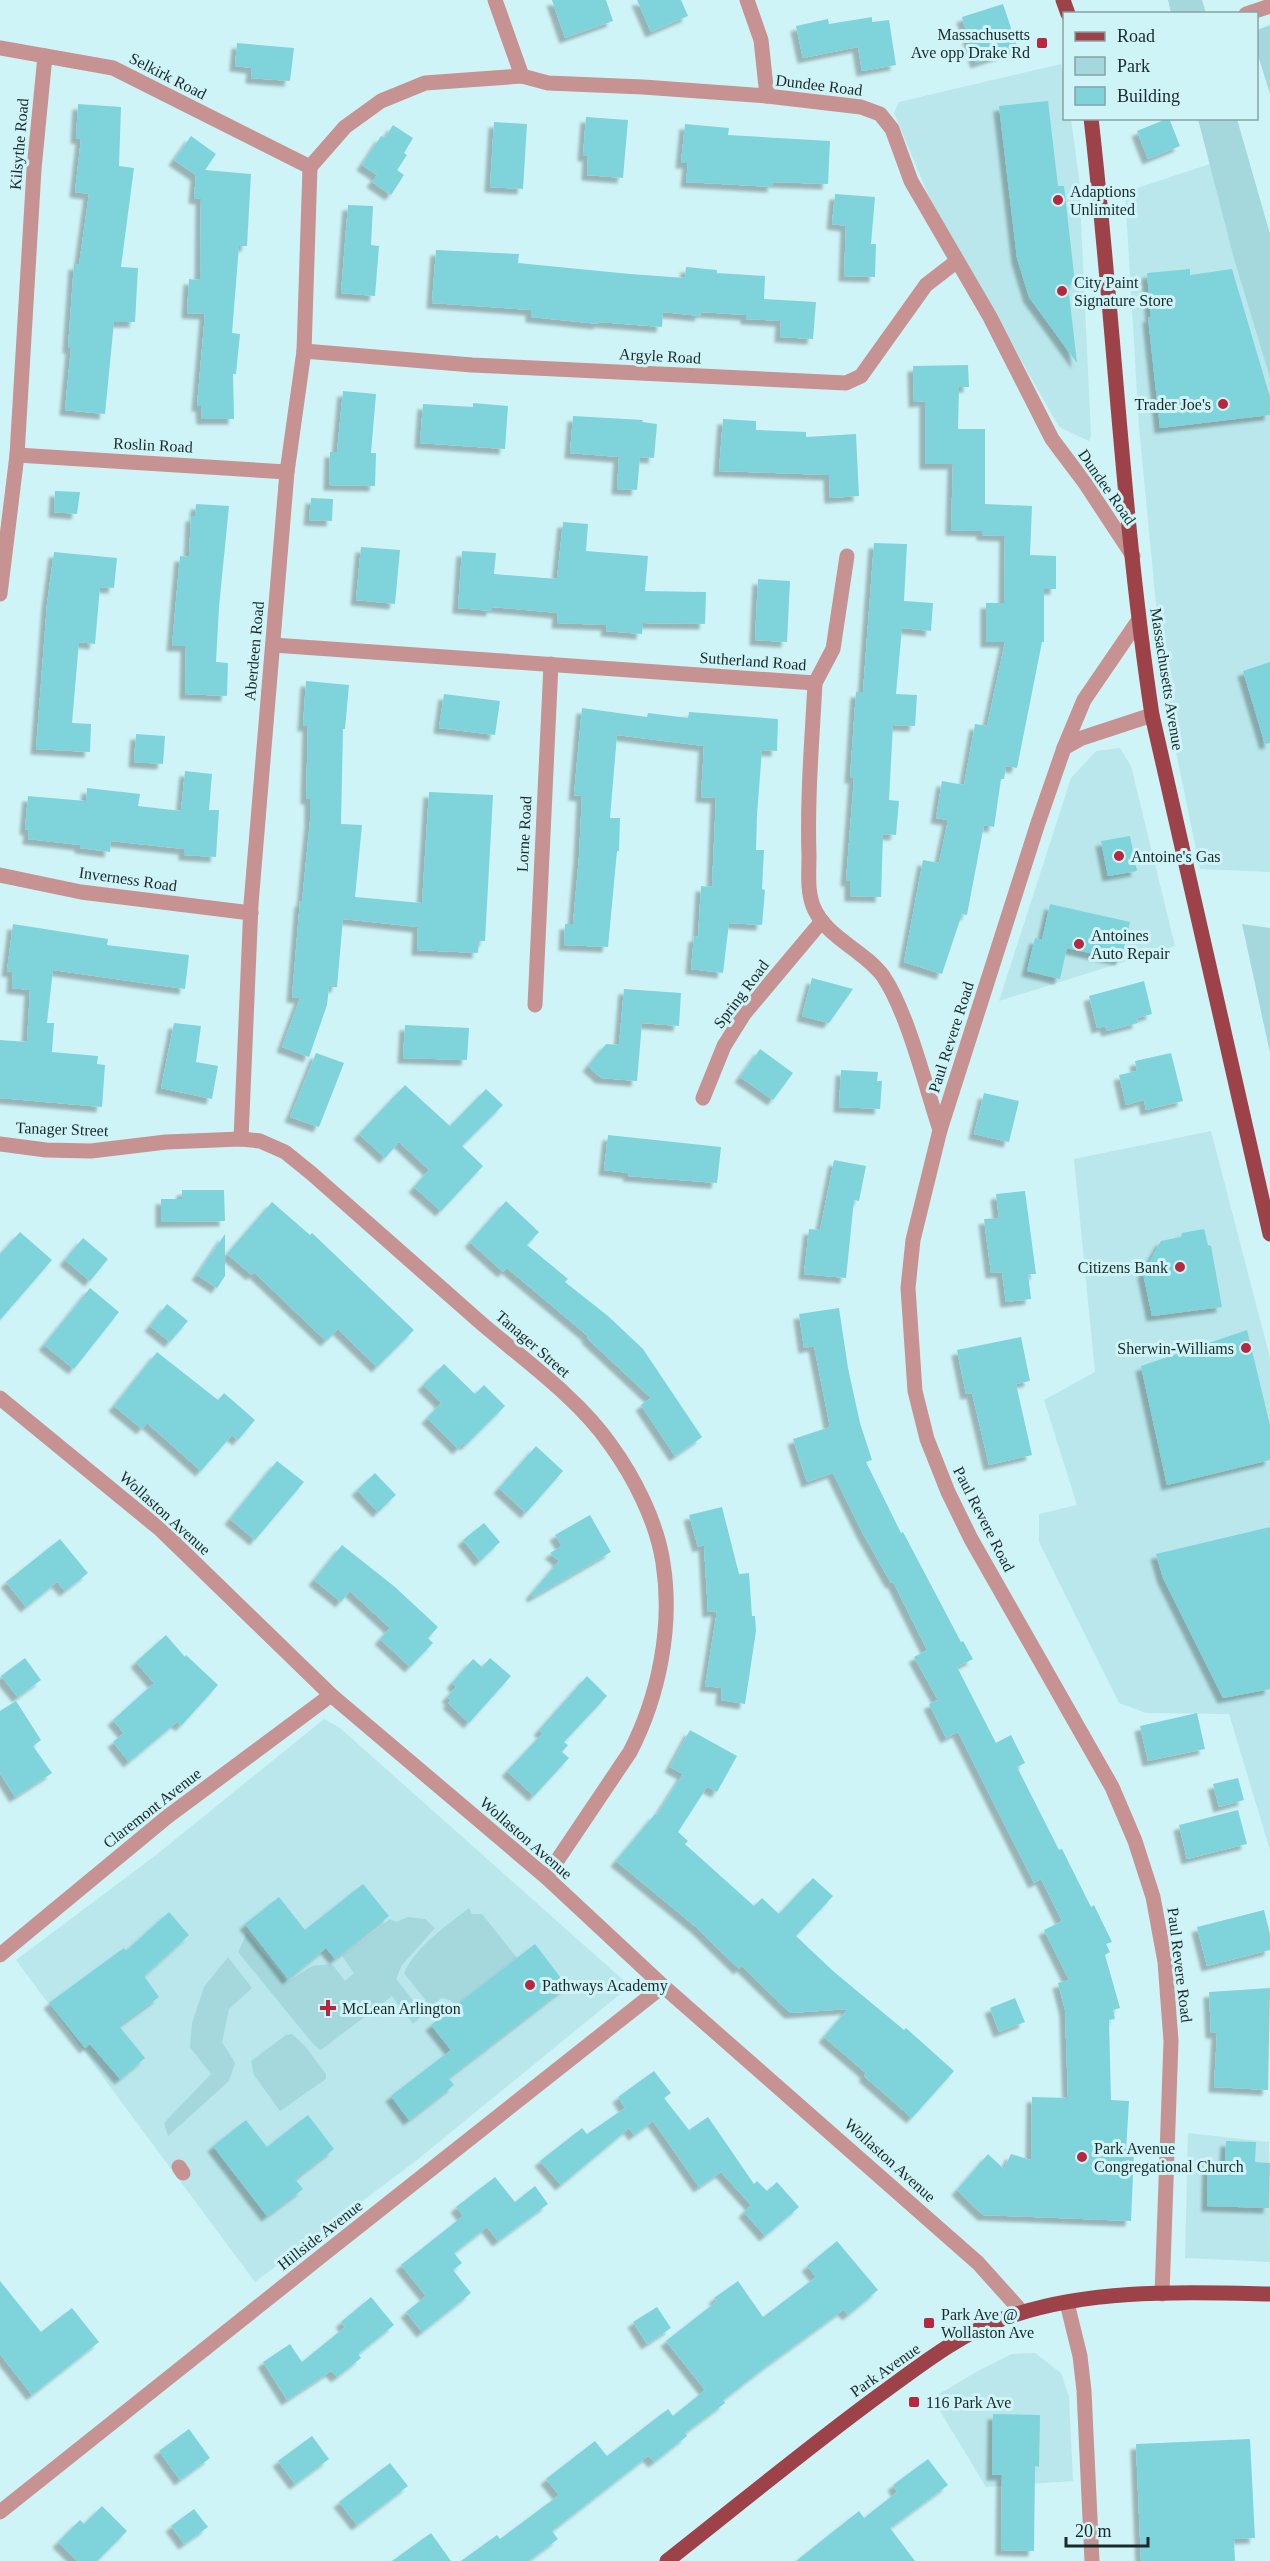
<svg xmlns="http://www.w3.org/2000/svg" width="1270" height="2561" font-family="Georgia,serif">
  <defs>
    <filter id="shadow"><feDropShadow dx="-5.5" dy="5.5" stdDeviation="1.5" flood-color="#0004"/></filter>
  </defs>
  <rect width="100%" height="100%" fill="#cff4f7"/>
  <g fill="#b9e7eb">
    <path d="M1061,64L1064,78V118L1071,119L1079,178L1091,435L1089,441L1059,427L930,199L894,113L899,102Z"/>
    <path d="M1210,164L1234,259L1270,378V872L1200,869L1165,698L1139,427L1125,192Z"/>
    <path d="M1120,748L1131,766L1175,946L999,1001L1071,778L1096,751Z"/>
    <path d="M1211,1131L1270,1358V1850L1229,1714L1146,1713L1119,1703L1039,1542V1514L1077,1505L1044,1400L1095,1372L1074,1159Z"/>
    <path d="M324,1719L340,1728L630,1986L417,2160L255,2282L16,1960L156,1855Z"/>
    <path d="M1188,2133L1269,2142L1270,2262L1185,2258Z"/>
    <path d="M1035,2353L1061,2373L1069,2397L1073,2481L986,2487L932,2398L978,2371L1012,2354Z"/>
  </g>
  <g fill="#a4d8dc">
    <path d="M1168,0H1202L1206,13H1171Z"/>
    <path d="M1270,25V94L1257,52V30Z"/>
    <path d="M1198,119H1237L1270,234V378L1234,259Z"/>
    <path d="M1242,924L1270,928V1053Z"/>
    <path d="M469,1908L472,1914H482L517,1958L456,2006L450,2000L441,1998L431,2007L404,1973C418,1944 444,1928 469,1908Z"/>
    <path d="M408,1917L425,1919L435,1928L402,1965L396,1979L424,2014L413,2024L392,1996L321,2050L314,2045L238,1952L247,1933L287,1982L312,1966L332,1964L345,1981L354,1973L342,1956L390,1919L396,1922Z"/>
    <path d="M228,1957L252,1988L229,2009L222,2042L235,2063L229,2081L168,2136L164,2123L211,2074L190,2047L192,2023L204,1987Z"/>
    <path d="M292,2034L305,2046L326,2074V2079L280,2111L254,2075L251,2061L286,2035Z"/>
  </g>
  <g fill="#7fd4db" filter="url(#shadow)">
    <path d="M552,0H606L613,21L565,38Z"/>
    <path d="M637,0H681L688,16L651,32Z"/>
    <path d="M1003,4L1018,49L976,63L962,17Z"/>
    <path d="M872,17V22L889,20L896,65L862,71L858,47L803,58L796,26L828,19L829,24Z"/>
    <path d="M237,43L294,48L290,81L251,78L252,68L235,66Z"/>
    <path d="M1048,101L1058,186H1064L1075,283L1068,285L1077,363L1029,297L1017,258L999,106Z"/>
    <path d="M78,104L121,107L119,166L134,168L121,267L138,268L135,322H114L105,414L65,410L71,348H68L74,264L79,265L89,194L75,192L81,139L76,138Z"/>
    <path d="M586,117L628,120L623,178L587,175L588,156H583Z"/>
    <path d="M1169,118L1180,146L1148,159L1137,131Z"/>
    <path d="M494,122L527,124L523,189L490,187Z"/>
    <path d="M685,124L729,128L728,135L830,141L828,184L773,182V187L686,182L688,163H681Z"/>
    <path d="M393,125L413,138L404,153L407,155L397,170L404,175L391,195L372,182L377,175L362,165L381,136L385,138Z"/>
    <path d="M191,136L216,154L205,170L251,174L247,246H239L232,333L240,334L236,374H233L234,419H202L201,406H197L205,314L187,313L189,279L200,280L201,199L194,198L196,175L174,160Z"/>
    <path d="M835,194L875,197L871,244H876L875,277L844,276L846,226L832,224Z"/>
    <path d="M348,205L373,206L371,245L379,246L375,296L341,293Z"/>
    <path d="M436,250L519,254L518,263L630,274L685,278L686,267L717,270V273L765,276L764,299L816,302L813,339L780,337L781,321L746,319V315L701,312L700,316L663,312L662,327L599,322V324L531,317V310L432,303Z"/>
    <path d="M1190,269V275L1232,269L1270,397V415L1160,428L1148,317H1151L1147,273Z"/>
    <path d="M968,365L969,387H959L958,429H985V504L1032,506L1030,555L1056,556V589H1044V642H1042L1017,768L1006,766L1004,779H1001L994,827L984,825L967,915L962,914L942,974L904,962L923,860L939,863L948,820L936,818L942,781L964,785L975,724L987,726L1005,642H986V603H1004L1005,536L982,535V531L951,530L953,464H925V401L914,402L913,366Z"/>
    <path d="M343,391L376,394L371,453H376L375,486L329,485L330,452H337Z"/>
    <path d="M473,403L508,406L505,449L420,443L423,404L473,407Z"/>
    <path d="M573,416L643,420L642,422L657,424L654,458L640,457L637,490L617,489L619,457L570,453Z"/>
    <path d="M723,419L756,421V430L806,432V437L856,434L859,496L830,498L829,475L719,471Z"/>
    <path d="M55,491L80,492L77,514L54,512Z"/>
    <path d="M311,498L333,499L332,521L309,520Z"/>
    <path d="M196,504L229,506L219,607L216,662L228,663L227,696L185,694L186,646H172L180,556L189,557L191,516H195Z"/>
    <path d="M563,522L588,524L586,551L648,556L645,591L706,592L705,624L643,623L642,634L606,631L607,625L557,623L558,613L492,607V611L458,608L462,551L496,553L494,574L557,579Z"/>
    <path d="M874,543L907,544L904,601L933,603L931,631L902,628L896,694L917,695L915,726L893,725L889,800L899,801L896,835L883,834L881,897L850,896V881H846L854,778H850L856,692H863Z"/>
    <path d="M361,547L400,550L395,604L356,600Z"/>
    <path d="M54,552L117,558L114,588L100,587L95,644L79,642L72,723L91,724L90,752L36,749L47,604Z"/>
    <path d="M758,579L790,581L787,642L755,640Z"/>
    <path d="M1270,662V743L1265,744L1243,671Z"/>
    <path d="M306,681L349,685L345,729H343L341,824L362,825L355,897L422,903L429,792L493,795L485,941H479L478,953L417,950L418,927L343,919L337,987H329L327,1005L309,1057L282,1047L300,998L292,997L300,901L302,902L310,821V799H306L308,726H303Z"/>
    <path d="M444,694L500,701L495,735L439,728Z"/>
    <path d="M582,708L647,717L648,713L688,718L689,712L778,719L777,751L762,750L757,815L756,850H764L762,889L765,890L762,925L729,923L723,973L691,969L694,936L698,937L701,886L712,887L716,798L701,797L704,746L617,735L610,818H620L619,851H617L608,947L564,945L565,924H573L579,857L582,796L574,795Z"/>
    <path d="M136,734L165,736L163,764L134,762Z"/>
    <path d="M185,771L212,774L209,810H219L216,857L184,855V849L111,841L110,852L80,848V845L28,839L29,830L25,829L28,796L86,801L87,788L140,794L138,806L181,811Z"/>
    <path d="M1130,836L1137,871L1108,876L1101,841Z"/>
    <path d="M1050,904L1130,922L1121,960L1067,948L1060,979L1027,971L1035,938L1042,940Z"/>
    <path d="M13,924L108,939L107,945L189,955L185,989L53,970L47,1023H54L52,1052L98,1056L97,1064L105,1065L102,1107L0,1098V1040L27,1042L30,990L12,988L13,972L7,971Z"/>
    <path d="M812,978L853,989L829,1023L802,1016Z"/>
    <path d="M1144,981L1152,1014L1137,1018L1138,1023L1107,1031L1105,1026L1097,1028L1089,996Z"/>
    <path d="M624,989L681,993L679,1026L642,1023L637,1081L601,1078L588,1066L606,1044L619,1045Z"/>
    <path d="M174,1023L201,1026L196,1062L218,1066L212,1099L161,1088Z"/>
    <path d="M405,1025L469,1028L467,1060L403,1058Z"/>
    <path d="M760,1049L793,1073L773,1100L740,1077Z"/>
    <path d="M316,1053L344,1063L319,1127L290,1117Z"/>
    <path d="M1171,1053L1183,1101L1146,1110L1144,1100L1126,1105L1119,1075L1137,1071L1135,1061Z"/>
    <path d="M841,1070L878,1072L877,1081H882L880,1109L839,1107Z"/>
    <path d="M405,1085L450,1126L486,1089L503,1105L462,1146L483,1166L441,1211L414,1187L429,1170L399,1142L385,1158L359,1134Z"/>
    <path d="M984,1093L1019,1101L1009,1142L974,1134Z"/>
    <path d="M608,1135L721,1147L717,1183L628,1176L629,1173L604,1170Z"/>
    <path d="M834,1160L866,1166L859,1201L854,1200L846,1278L804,1274L809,1229L820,1230Z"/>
    <path d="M182,1190H224L225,1221L161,1222V1199H182Z"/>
    <path d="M1025,1191L1036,1274H1028L1031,1299L1006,1302L1002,1272L991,1273L984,1219L999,1218L996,1194Z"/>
    <path d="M506,1201L539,1232L527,1245L568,1279L565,1282L608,1316L643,1349L702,1437L675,1456L641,1405L651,1398L587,1338L588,1336L507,1268L503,1272L470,1242Z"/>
    <path d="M272,1202L310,1235L312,1233L414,1330L377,1367L338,1329L326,1341L254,1272L252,1275L227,1254Z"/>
    <path d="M1204,1229L1208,1245L1211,1246L1222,1307L1152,1316L1143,1273L1161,1241L1181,1237L1182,1233Z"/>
    <path d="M20,1232L52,1260L0,1320V1254Z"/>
    <path d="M225,1234V1276L217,1288L197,1275Z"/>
    <path d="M83,1238L108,1259L90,1281L65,1260Z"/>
    <path d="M90,1288L119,1312L74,1369L44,1345Z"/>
    <path d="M167,1304L188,1321L170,1342L150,1326Z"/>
    <path d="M839,1308L848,1368L860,1423L872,1460L866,1462L901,1533L903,1532L961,1642L963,1641L973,1659L957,1667L996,1743L1011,1735L1025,1763L1017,1767L1059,1850L1062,1849L1091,1907L1094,1905L1112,1942L1106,1944L1110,1952L1105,1955L1120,2008L1113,2010L1115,2019L1109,2020L1111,2100L1129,2101L1126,2152H1134L1131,2221L983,2215L957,2190L988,2154L1004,2169L1011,2154L1031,2160L1032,2097L1068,2098L1065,2010L1058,1983L1069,1980L1044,1930L1062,1921L1041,1879L1034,1883L958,1732L946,1738L929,1704L938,1700L914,1657L927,1650L893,1582L891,1583L862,1532L833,1473L807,1482L793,1439L830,1427L814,1346L804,1348L799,1314Z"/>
    <path d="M1247,1330L1270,1425V1460L1167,1485L1141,1366Z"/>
    <path d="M1021,1337L1030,1381L1016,1384L1032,1455L989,1465L972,1393L966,1394L957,1350Z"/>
    <path d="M157,1352L218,1400L224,1393L255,1420L238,1440L232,1435L201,1471L147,1423L142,1429L114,1406Z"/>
    <path d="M444,1364L475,1394L484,1385L505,1406L466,1445L464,1443L458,1449L427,1418L441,1403L423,1385Z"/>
    <path d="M536,1446L563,1471L526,1513L499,1488Z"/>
    <path d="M277,1461L304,1482L255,1540L230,1519Z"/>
    <path d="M375,1473L396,1495L378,1512L357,1490Z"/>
    <path d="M722,1507L739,1574L749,1573L752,1616H755L756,1631L745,1704L721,1700L722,1688L705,1686L717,1611L708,1612L704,1545L698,1547L689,1515Z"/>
    <path d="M590,1515L611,1552L533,1597L531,1594L559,1561L550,1553L562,1546L555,1535Z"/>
    <path d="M484,1523L500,1542L480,1561L463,1540Z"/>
    <path d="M1270,1527V1689L1223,1698L1163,1578L1156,1554Z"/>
    <path d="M60,1539L88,1573L65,1591L57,1582L26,1607L6,1582Z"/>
    <path d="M342,1545L395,1587L438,1627L428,1638L433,1643L410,1667L380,1639L390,1628L350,1591L341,1602L314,1580Z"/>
    <path d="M166,1635L185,1657L186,1655L218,1685L181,1726L177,1722L129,1762L113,1742L124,1733L113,1720L154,1683L136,1662Z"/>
    <path d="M25,1658L41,1680L18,1697L1,1676Z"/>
    <path d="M490,1658L511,1676L469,1723L448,1703L451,1700L447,1697L456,1687L452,1683L473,1659L482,1667Z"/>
    <path d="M587,1676L607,1696L564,1742L568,1745L562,1752L569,1758L534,1796L507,1771L543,1733L539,1730Z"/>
    <path d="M16,1701L41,1740L33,1746L52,1773L15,1797L0,1773V1711Z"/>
    <path d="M1197,1713L1205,1749L1148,1761L1140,1726Z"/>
    <path d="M690,1730L737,1756L717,1792L707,1787L678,1832L688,1841L685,1844L754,1906L762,1898L779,1914L813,1878L833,1896L796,1936L833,1971L904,2030L906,2028L954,2071L912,2118L864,2076L866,2073L824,2037L848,2009L790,2013L742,1966L739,1969L696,1927L616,1861L655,1814L657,1815L683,1774L670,1767Z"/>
    <path d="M1238,1778L1244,1800L1219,1807L1213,1784Z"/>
    <path d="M1238,1810L1247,1844L1187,1859L1179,1825Z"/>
    <path d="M363,1884L389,1916L335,1959L326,1948L288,1979L245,1924L279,1897L305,1930Z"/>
    <path d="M1264,1910L1270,1934V1950L1207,1966L1197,1927Z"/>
    <path d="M169,1912L189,1935L144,1976L159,1997L119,2026L145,2058L120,2079L90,2044L85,2048L49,2003L124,1948L126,1951Z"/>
    <path d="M535,1944L567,1986L448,2078L454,2085L409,2120L391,2096L451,2050L431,2025Z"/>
    <path d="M1270,1988L1268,2090L1214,2087L1217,2033H1211L1209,1992Z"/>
    <path d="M1015,1998L1025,2022L999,2032L990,2008Z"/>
    <path d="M654,2071L671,2093L664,2098L689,2130L708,2117L754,2184L757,2181L767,2191L777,2182L799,2207L765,2236L744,2212L751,2205L721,2172L699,2187L653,2121L634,2135L629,2128L561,2185L540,2161L582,2128L587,2134L625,2108L618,2097Z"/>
    <path d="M308,2115L334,2149L295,2179L303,2189L267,2216L213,2146L246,2120L267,2147Z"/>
    <path d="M1226,2141L1256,2142L1255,2162L1270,2163L1269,2208L1207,2206L1208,2161L1225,2162Z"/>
    <path d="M495,2177L515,2202L535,2186L548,2204L498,2241L487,2227L454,2253L462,2263L453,2270L471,2293L422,2332L406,2312L426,2296L401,2265L463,2216L456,2207Z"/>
    <path d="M837,2241L878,2290L848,2315L843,2310L769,2364L723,2400L725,2403L685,2433L687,2436L654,2462L648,2456L552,2531L558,2539L528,2561H461L497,2535L500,2539L559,2495L546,2479L595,2441L607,2456L668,2409L673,2416L705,2390L666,2341L717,2301L714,2298L738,2281L763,2317L816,2277L807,2266Z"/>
    <path d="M0,2281L41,2332L72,2308L99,2342L32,2395L0,2354Z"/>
    <path d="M371,2297L394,2325L358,2354L361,2358L337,2377L331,2371L287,2400L263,2362L290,2344L302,2362L345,2327L341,2322Z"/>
    <path d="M657,2307L671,2328L647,2344L633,2322Z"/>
    <path d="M993,2414L1040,2415L1039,2467L1035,2466L1034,2551L1001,2550L1002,2475H992Z"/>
    <path d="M189,2429L210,2458L180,2480L159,2451Z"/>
    <path d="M312,2436L329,2459L295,2484L278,2461Z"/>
    <path d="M1250,2439L1255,2538L1234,2539L1235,2561H1141L1136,2444Z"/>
    <path d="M928,2459L948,2485L890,2528L915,2561H796L859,2511L864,2518L897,2492L893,2485Z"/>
    <path d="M390,2463L408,2486L357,2525L339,2502Z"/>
    <path d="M102,2506L127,2531L97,2561H77L58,2542L80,2520L84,2524Z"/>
    <path d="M194,2509L208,2527L184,2544L171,2526Z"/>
    <path d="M431,2533L451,2561H392Z"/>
  </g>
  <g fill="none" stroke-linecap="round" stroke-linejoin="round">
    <g stroke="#c69292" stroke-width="15">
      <path d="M495,0L522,76"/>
      <path d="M747,0L761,40L767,96"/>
      <path d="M1246,14L1270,6"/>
      <path d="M0,48L113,68L310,167"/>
      <path d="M310,167L345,127L381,101L425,83L522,76L548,83L643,87L767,96L861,107L880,114L892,129L911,181L990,317L1052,439L1085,483L1133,556"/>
      <path d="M304,351L472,365L846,383L861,376L926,285L957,261"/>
      <path d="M17,455L287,472"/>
      <path d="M0,594L17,455L34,169L45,56"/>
      <path d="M1138,621L1084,700L1064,748L1038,823L940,1130L913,1240L908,1288L915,1391L927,1439L948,1492L971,1539L1112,1787L1135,1841L1153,1897L1165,1962L1171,2041L1162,2294"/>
      <path d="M273,645L815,683C812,741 807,798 809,856C809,872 807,890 813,906C825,937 864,950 883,976C908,1013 925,1085 940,1130"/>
      <path d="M815,683L833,649L847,556"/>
      <path d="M1064,748L1082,738L1152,715"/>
      <path d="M0,875L81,892L251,913"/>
      <path d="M535,1005L551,664"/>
      <path d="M703,1098L724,1046L744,1014L822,921"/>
      <path d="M241,1139L251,904L287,472L304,351L310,167"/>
      <path d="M0,1144L46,1150L91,1151L166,1142L241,1139L260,1141L285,1152L311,1173C368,1223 425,1273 481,1323C523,1359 578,1398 610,1444C634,1477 657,1522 663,1563C673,1626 659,1696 630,1752L546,1877"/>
      <path d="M0,1398L161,1530L331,1695L546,1877L663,1986L978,2263L1022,2312"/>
      <path d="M0,1955L167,1817L331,1695"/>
      <path d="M179,2167L183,2173"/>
      <path d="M1067,2303L1080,2356L1084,2391L1092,2561"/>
      <path d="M0,2512C107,2428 212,2342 319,2258C433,2167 548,2077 663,1986"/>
    </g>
    <g stroke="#9d4248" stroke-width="15">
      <path d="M1063,0L1068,14"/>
      <path d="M1091,118C1114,317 1122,517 1152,715L1270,1234"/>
      <path d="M667,2561C737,2506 806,2449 878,2396C917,2368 959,2334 1005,2318C1088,2288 1183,2292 1270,2294"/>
    </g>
  </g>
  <g fill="#b8273d" stroke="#cff4f7" stroke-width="2">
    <rect x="1036" y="37" width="12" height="12" rx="3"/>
    <circle cx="1058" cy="200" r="6"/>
    <circle cx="1062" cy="291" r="6"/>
    <circle cx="1223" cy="404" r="6"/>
    <circle cx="1119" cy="856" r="6"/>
    <circle cx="1079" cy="944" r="6"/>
    <circle cx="1180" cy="1267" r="6"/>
    <circle cx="1246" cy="1348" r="6"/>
    <circle cx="530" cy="1985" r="6"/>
    <path d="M325 1999h6v6h6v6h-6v6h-6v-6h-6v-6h6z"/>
    <circle cx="1082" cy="2157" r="6"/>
    <rect x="923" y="2317" width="12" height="12" rx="3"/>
    <rect x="908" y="2396" width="12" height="12" rx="3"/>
  </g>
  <g text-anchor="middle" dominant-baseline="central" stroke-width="6" stroke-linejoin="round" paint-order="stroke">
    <g font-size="16" fill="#1b292a" stroke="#cff4f7" text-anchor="start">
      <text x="1030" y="34" text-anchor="end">Massachusetts<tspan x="1030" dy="18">Ave opp Drake Rd</tspan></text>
      <text x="1070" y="191">Adaptions<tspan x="1070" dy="18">Unlimited</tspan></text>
      <text x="1074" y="282">City Paint<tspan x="1074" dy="18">Signature Store</tspan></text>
      <text x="1211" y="404" text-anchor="end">Trader Joe's</text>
      <text x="1131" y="856">Antoine's Gas</text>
      <text x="1091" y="935">Antoines<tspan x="1091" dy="18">Auto Repair</tspan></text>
      <text x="1168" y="1267" text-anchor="end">Citizens Bank</text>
      <text x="1234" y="1348" text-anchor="end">Sherwin-Williams</text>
      <text x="542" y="1985">Pathways Academy</text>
      <text x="342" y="2008">McLean Arlington</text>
      <text x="1094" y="2148">Park Avenue<tspan x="1094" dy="18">Congregational Church</tspan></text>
      <text x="941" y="2314">Park Ave @<tspan x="941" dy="18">Wollaston Ave</tspan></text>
      <text x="926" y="2402">116 Park Ave</text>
    </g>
    <g font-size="16" fill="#1b292a" stroke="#cff4f7">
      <text transform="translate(168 76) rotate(27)">Selkirk Road</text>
      <text transform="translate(819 85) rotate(7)">Dundee Road</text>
      <text transform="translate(19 144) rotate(-85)">Kilsythe Road</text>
      <text transform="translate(660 356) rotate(3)">Argyle Road</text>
      <text transform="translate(153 445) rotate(3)">Roslin Road</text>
      <text transform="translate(1107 487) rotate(55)">Dundee Road</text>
      <text transform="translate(254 651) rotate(-85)">Aberdeen Road</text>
      <text transform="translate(753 661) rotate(4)">Sutherland Road</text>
      <text transform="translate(1167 679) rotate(81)">Massachusetts Avenue</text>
      <text transform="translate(524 834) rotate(-87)">Lorne Road</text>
      <text transform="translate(128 879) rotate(8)">Inverness Road</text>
      <text transform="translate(741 994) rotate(-53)">Spring Road</text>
      <text transform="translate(951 1037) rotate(-72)">Paul Revere Road</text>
      <text transform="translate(62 1129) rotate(2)">Tanager Street</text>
      <text transform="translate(533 1344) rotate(41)">Tanager Street</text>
      <text transform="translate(165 1513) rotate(42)">Wollaston Avenue</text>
      <text transform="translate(984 1519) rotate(63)">Paul Revere Road</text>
      <text transform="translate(152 1808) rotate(-38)">Claremont Avenue</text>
      <text transform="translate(526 1838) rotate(41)">Wollaston Avenue</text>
      <text transform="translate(1180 1965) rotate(83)">Paul Revere Road</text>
      <text transform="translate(890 2160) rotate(42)">Wollaston Avenue</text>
      <text transform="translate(320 2235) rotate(-38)">Hillside Avenue</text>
      <text transform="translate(885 2370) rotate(-35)">Park Avenue</text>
    </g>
  </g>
  <rect x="1063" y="12" width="195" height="108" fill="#cff4f7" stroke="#87a3a5" stroke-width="1.5"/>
  <rect x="1075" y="32" width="30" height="9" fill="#9d4248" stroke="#87a3a5" stroke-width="1.5"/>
  <text x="1117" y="42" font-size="18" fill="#1b292a">Road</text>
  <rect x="1075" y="57" width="30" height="18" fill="#a4d8dc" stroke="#87a3a5" stroke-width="1.5"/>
  <text x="1117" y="72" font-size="18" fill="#1b292a">Park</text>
  <rect x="1075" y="87" width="30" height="18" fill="#7fd4db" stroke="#87a3a5" stroke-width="1.5"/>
  <text x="1117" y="102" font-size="18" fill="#1b292a">Building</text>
  <path d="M1066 2537v9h82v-9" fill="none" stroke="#1b292a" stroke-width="3"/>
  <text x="1075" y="2537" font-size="18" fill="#1b292a" stroke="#cff4f7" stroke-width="4.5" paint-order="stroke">20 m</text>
</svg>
